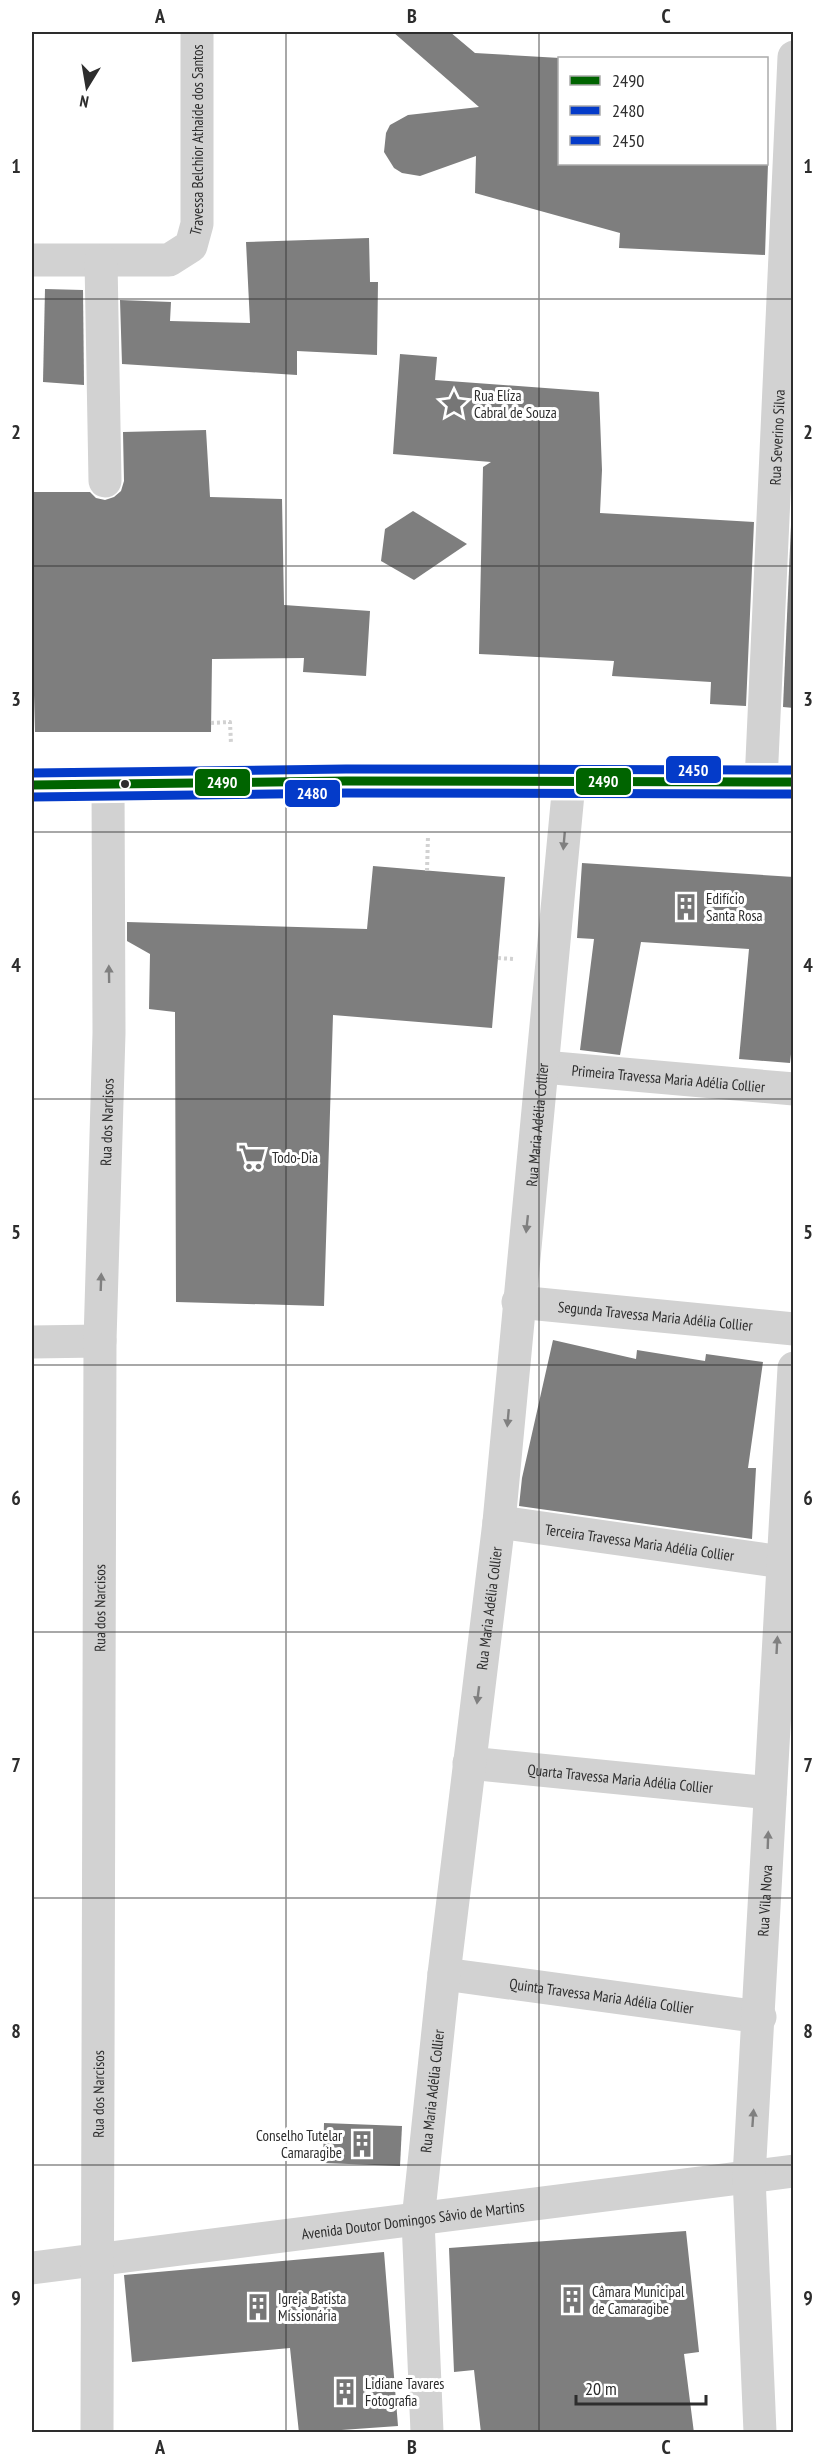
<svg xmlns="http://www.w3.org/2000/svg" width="825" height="2464" font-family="'PT Sans Narrow',sans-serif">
  <rect width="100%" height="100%" fill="#fff"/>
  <g fill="#7e7e7e">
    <path d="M393,32H450L475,53L560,58V164H768L765,255L619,248L620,233L475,193L476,156L420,176L402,173L394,168L384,152L386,133L390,125L408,115L479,107Z"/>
    <path d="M369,238L370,282H378L377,355L297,351V375L122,364L120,300L171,302L170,321L250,323L246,242Z"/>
    <path d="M45,289L83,290L84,385L43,382Z"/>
    <path d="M400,354L437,357L435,380L599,392L602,470L600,513L754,522L746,706L710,704L711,682L612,676L614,661L479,654L483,467L491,462L393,454Z"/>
    <path d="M206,430L210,497L282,499L284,605L370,611L366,676L303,672L304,658L212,659L211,732H35L34,695H32V492H90L96,498L105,500L114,497L121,491L124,481L123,432Z"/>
    <path d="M413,511L467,544L414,580L381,561L385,529Z"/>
    <path d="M791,525H794V708L783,707Z"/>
    <path d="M582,863L794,877V1027L790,1063L739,1059L749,949L641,942L620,1055L580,1050L594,939L577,938Z"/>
    <path d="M373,866L505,877L492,1028L333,1015L324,1306L176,1302L175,1012L149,1009L150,954L127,941V922L367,929Z"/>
    <path d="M553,1340L636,1359L637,1350L705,1361L706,1354L763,1362L748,1468H756L752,1539L519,1506L522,1478Z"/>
    <path d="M324,2123L402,2126L400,2166L323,2163Z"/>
    <path d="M686,2231L699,2352L684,2354L694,2433H481L474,2370L454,2372L449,2248Z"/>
    <path d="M384,2252L398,2426L299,2433L290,2348L132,2362L124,2275Z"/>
  </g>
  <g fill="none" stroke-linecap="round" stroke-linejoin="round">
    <g stroke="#d2d2d2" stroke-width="4" stroke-dasharray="3 3" stroke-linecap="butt">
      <path d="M211,723L230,722L231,744"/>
      <path d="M32,725H34"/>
      <path d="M427,871L428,836"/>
      <path d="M498,958L513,959"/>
    </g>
    <g stroke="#d2d2d2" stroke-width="33">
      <path id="s1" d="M32,260H169L191,246L197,224V32"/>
      <path d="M101,261L105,481"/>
      <path id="s2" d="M761,782L794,57"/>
      <path id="s3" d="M543,1067L794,1089"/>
      <path id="s4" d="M518,1302L794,1329"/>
      <path d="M32,1342L100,1341"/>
      <path id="s5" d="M499,1522L782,1562"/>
      <path id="s6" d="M469,1763L770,1793"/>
      <path id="s7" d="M444,1974L760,2017"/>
      <path id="s8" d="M32,2268L794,2171"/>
      <path id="s9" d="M97,2432L100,1341L109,1033L108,784"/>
      <path id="s10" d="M427,2432L418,2220L444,1974L499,1522L569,783"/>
      <path id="s11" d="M760,2432L749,2177L794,1368"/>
    </g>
    <path stroke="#c5c5c5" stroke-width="33" d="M32,785L346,781L794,782"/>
    <defs>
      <path id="bus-1" d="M32,785L346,781L794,782"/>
      <path id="bus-2" d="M32,797L346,793L794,794"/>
      <path id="bus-3" d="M32,773L346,769L794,770"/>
    </defs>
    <use href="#bus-1" stroke="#fff" stroke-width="14"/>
    <use href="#bus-2" stroke="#fff" stroke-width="14"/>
    <use href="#bus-3" stroke="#fff" stroke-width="14"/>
    <use href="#bus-1" stroke="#006400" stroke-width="9"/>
    <use href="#bus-2" stroke="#043bc9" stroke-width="9"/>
    <use href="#bus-3" stroke="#043bc9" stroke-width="9"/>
  </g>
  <defs><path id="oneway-solid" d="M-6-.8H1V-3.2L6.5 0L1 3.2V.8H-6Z" transform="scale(1.5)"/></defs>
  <g fill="#808080">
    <use href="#oneway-solid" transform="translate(564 841) rotate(95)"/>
    <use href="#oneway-solid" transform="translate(109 974) rotate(-91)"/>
    <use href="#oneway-solid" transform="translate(527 1224) rotate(96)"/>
    <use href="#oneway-solid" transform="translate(101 1282) rotate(-88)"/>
    <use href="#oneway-solid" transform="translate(508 1418) rotate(95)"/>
    <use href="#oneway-solid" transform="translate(777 1645) rotate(-87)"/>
    <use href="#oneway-solid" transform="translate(478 1695) rotate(97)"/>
    <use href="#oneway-solid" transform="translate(768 1840) rotate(-88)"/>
    <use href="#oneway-solid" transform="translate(753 2118) rotate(-86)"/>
  </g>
  <path fill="none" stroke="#2d2d2d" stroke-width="1.5" stroke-opacity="0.55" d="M286,32V2432M539,32V2432M32,299H794M32,566H794M32,832H794M32,1099H794M32,1365H794M32,1632H794M32,1898H794M32,2165H794"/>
  <defs>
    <symbol id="sight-bare" viewBox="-9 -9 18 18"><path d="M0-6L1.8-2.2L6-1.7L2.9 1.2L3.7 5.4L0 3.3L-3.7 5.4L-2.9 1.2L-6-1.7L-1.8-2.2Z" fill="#767676" stroke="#fff" stroke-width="2.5" paint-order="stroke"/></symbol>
    <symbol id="building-bare" viewBox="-9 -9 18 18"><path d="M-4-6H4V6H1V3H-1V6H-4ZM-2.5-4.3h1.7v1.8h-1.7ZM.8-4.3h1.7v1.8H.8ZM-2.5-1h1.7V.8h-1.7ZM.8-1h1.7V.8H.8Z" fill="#767676" stroke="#fff" stroke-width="2.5" paint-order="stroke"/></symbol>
    <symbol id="supermarket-bare" viewBox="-9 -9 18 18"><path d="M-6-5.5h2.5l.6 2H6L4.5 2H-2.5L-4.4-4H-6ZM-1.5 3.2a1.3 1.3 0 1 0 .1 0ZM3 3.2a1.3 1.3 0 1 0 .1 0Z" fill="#767676" stroke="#fff" stroke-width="2.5" paint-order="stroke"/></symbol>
  </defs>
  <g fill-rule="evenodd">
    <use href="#sight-bare" x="435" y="385" width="38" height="38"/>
    <use href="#building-bare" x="667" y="888" width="38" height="38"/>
    <use href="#supermarket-bare" x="233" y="1138" width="38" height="38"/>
    <use href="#building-bare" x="343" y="2125" width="38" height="38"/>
    <use href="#building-bare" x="553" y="2281" width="38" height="38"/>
    <use href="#building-bare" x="239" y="2288" width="38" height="38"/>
    <use href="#building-bare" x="326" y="2373" width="38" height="38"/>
  </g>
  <circle fill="#2d2d2d" stroke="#fff" stroke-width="2" cx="125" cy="784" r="5"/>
  <g text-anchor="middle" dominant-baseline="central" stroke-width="6" stroke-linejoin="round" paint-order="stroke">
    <g font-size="15" fill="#2d2d2d" stroke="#fff">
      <text stroke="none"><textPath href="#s1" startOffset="270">Travessa Belchior Athaíde dos Santos</textPath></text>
      <text stroke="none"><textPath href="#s2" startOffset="345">Rua Severino Silva</textPath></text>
      <text stroke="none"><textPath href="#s3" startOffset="126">Primeira Travessa Maria Adélia Collier</textPath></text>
      <text stroke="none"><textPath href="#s9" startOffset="1310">Rua dos Narcisos</textPath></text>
      <text stroke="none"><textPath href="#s10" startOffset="1314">Rua Maria Adélia Collier</textPath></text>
      <text stroke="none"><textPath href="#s4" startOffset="138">Segunda Travessa Maria Adélia Collier</textPath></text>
      <text stroke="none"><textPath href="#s5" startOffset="142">Terceira Travessa Maria Adélia Collier</textPath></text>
      <text stroke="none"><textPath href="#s9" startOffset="824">Rua dos Narcisos</textPath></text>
      <text stroke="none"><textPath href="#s10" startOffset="828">Rua Maria Adélia Collier</textPath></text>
      <text stroke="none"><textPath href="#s6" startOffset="152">Quarta Travessa Maria Adélia Collier</textPath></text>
      <text stroke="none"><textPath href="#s11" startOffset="532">Rua Vila Nova</textPath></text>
      <text stroke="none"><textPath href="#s7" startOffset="159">Quinta Travessa Maria Adélia Collier</textPath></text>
      <text stroke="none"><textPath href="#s10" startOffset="342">Rua Maria Adélia Collier</textPath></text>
      <text stroke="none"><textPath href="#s9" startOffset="338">Rua dos Narcisos</textPath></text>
      <text stroke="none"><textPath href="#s8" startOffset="384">Avenida Doutor Domingos Sávio de Martins</textPath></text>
    </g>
    <g font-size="15" fill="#2d2d2d" stroke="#fff" text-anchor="start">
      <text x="474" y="395">Rua Eliza<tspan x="474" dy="17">Cabral de Souza</tspan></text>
      <text x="706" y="898">Edifício<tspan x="706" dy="17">Santa Rosa</tspan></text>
      <text x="272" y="1157">Todo-Dia</text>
      <text x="342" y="2135" text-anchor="end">Conselho Tutelar<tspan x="342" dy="17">Camaragibe</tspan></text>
      <text x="592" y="2291">Câmara Municipal<tspan x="592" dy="17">de Camaragibe</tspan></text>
      <text x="278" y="2298">Igreja Batista<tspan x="278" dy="17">Missionária</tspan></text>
      <text x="365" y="2383">Lidiane Tavares<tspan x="365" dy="17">Fotografia</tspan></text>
    </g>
  </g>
  <g stroke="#fff" stroke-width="2">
    <rect x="665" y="755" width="57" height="29" rx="6" fill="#043bc9"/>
    <rect x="575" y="767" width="57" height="29" rx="6" fill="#006400"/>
    <rect x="194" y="768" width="57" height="29" rx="6" fill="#006400"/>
    <rect x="284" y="779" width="57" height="29" rx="6" fill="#043bc9"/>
  </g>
  <g font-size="16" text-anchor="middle" font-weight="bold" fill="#fff">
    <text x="693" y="776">2450</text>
    <text x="603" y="787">2490</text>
    <text x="222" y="788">2490</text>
    <text x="312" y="799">2480</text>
  </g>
  <rect width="825" height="2464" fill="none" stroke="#ffffff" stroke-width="66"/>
  <rect x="558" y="57" width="210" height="108" fill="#ffffff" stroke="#ababab" stroke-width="1.5"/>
  <rect x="570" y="76" width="30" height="9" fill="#006400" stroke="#ababab" stroke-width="1.5"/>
  <text x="612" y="87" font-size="18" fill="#2d2d2d">2490</text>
  <rect x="570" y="106" width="30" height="9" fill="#043bc9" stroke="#ababab" stroke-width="1.5"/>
  <text x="612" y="117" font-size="18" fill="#2d2d2d">2480</text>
  <rect x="570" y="136" width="30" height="9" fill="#043bc9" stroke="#ababab" stroke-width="1.5"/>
  <text x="612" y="147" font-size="18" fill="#2d2d2d">2450</text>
  <g transform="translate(87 87) rotate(191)" stroke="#ffffff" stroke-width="4.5" paint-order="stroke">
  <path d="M0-4.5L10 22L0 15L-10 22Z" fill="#2d2d2d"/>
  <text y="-9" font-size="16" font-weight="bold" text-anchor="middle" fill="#2d2d2d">N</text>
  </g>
  <path d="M576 2395v9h130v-9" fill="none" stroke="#2d2d2d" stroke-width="3"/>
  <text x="585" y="2395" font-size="18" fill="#2d2d2d" stroke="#ffffff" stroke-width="4.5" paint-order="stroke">20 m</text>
  <rect x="33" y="33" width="759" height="2398" fill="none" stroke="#2d2d2d" stroke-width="2"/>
  <g font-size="20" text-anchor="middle" font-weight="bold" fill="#2d2d2d">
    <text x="160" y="23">A</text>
    <text x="412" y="23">B</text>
    <text x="666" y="23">C</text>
    <text x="16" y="173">1</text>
    <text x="808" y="173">1</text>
    <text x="16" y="439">2</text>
    <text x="808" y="439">2</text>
    <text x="16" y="706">3</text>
    <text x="808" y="706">3</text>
    <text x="16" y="972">4</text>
    <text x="808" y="972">4</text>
    <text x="16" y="1239">5</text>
    <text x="808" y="1239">5</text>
    <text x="16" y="1505">6</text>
    <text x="808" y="1505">6</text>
    <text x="16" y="1772">7</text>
    <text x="808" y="1772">7</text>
    <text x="16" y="2038">8</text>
    <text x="808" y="2038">8</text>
    <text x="16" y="2305">9</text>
    <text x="808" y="2305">9</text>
    <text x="160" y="2454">A</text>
    <text x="412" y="2454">B</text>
    <text x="666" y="2454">C</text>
  </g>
</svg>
